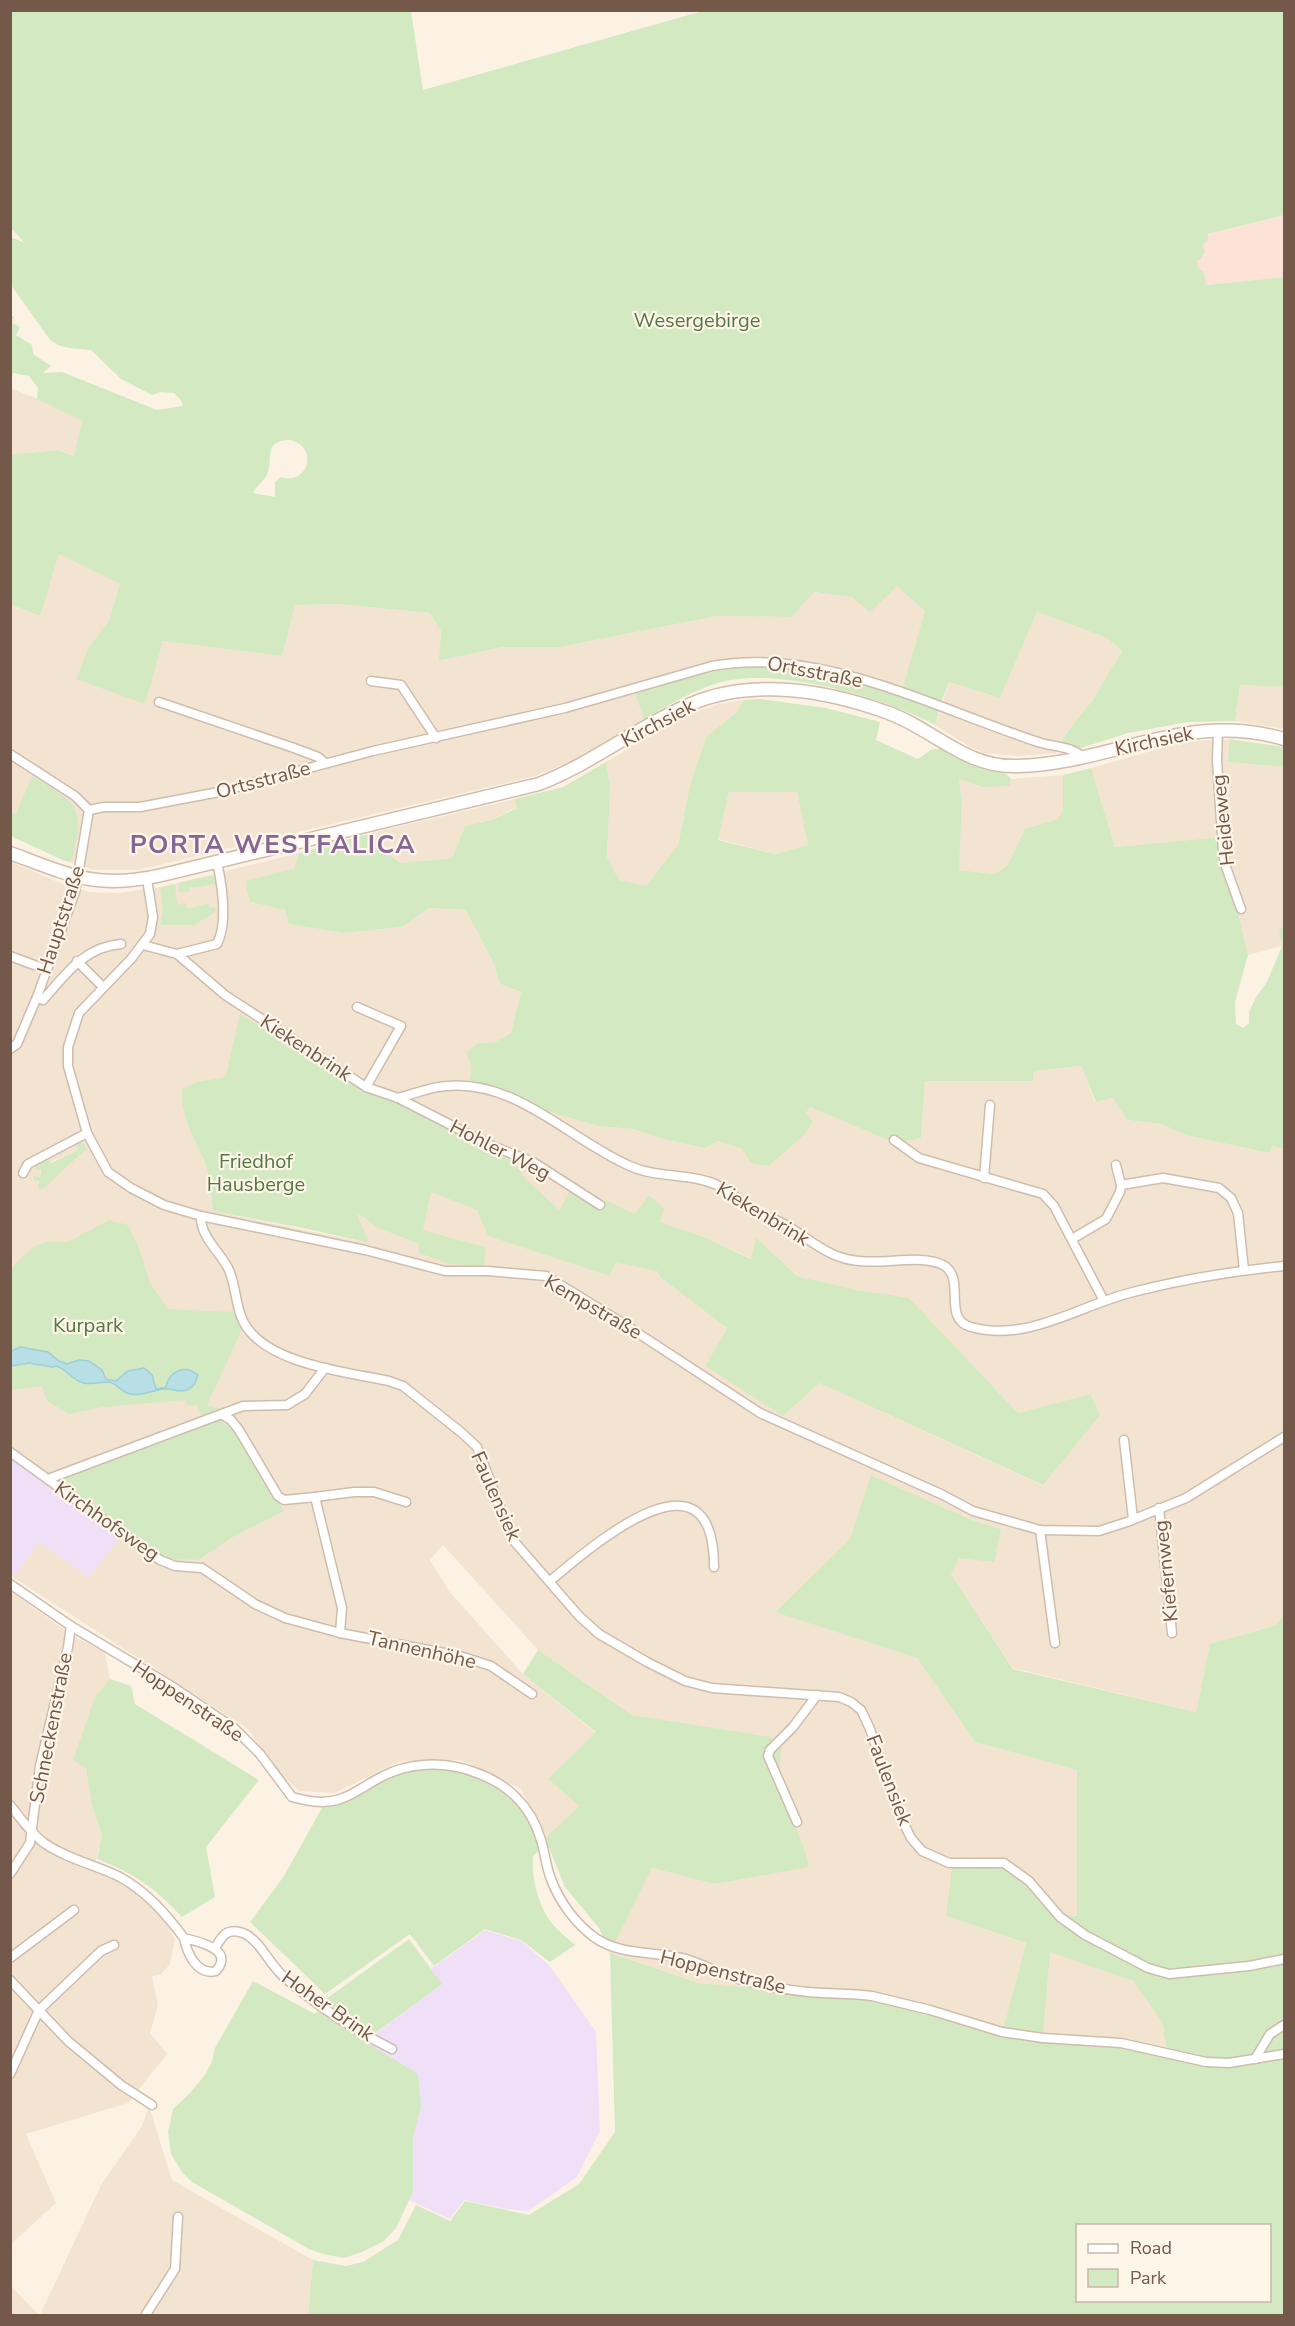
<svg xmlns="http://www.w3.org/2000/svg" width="1295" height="2326" font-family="'Nunito Sans',sans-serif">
  <rect width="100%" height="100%" fill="#fcf2e4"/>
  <g fill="#f3e4d2" fill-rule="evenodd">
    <path d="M10,388L46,402L82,421L75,456L57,450L11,455Z"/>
    <path d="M59,553L120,584L109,620L89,647L144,703L163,641L282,656L294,605L338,604L430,613L441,631L440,661L502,647H560L717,616L792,617L813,592L852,597L897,586L926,610L900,696L803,669L636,694L644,719L577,759L535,776L138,870H94L65,861L11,836L10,605L40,616Z"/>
    <path d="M1037,612L1107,638L1122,651L1092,701L1073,724L1056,753L1019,756L984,753L970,747L935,725L949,682L1000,698Z"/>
    <path d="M1240,685L1284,687V729L1235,721Z"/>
    <path d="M744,700L736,713L707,736L691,780L678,845L646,887L619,880L607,857L610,788L606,762L681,717L718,704Z"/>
    <path d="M1229,739L1228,762L1284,767V928L1280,930L1282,946L1248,955L1221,837L1115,847L1091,768L1186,741Z"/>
    <path d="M1063,775V809L1058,819L1025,829L1007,866L994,874L958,870L962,799L959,779L1010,786L1011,779Z"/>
    <path d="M729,792H797L808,845L775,854L718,839Z"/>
    <path d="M515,799L517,807L493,819L465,826L452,858L401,863L387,853L368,834Z"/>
    <path d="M299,853L295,869L250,902L285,910L290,924L344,933L402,927L429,908L466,910L493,962L500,984L521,992L511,1033L495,1042L478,1043L469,1080L495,1086L540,1109L598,1126L633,1129L663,1139L705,1148L718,1141L742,1149L806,1113L810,1107L897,1144L921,1138L925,1081H1033L1034,1071L1081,1066L1095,1102L1113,1098L1127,1120L1161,1124L1186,1135L1269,1153L1272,1146L1284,1149V1614L1276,1625L1210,1644L1196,1712L1013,1668L951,1574L958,1558L1001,1529L972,1520L871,1475L850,1539L776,1611L917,1658L975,1742L1077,1770V1916L1066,1915L1050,1898L946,1916L1026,1943L1002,2035L872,1999L699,1983L610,1953L652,1868L714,1884L804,1848L778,1784L781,1740L632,1715L538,1650L443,1545L430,1560L449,1591L523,1674L596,1733L548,1779L579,1806L545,1838L521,1789L461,1760L400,1761L335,1793L299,1791L279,1773L248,1729L11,1576L10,861L65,885L90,892L118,893L160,887ZM222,1078L423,1230L486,1247L419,1244L378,1228L355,1211L368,1243L213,1211L209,1177L204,1161L199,1081ZM75,1143L87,1148L38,1184L41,1170L35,1169L78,1150ZM649,1195L659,1222L704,1237L752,1259L756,1237L797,1276L857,1290L909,1299L1018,1413L1090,1394L1042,1485L819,1383L705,1366L727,1328L661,1278L657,1271Z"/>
    <path d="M11,1592L66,1631L105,1653L110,1679L95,1697L86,1768L92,1807L102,1835L94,1869L145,1897L161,1915L175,1939L170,1964L160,1975L152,1976L158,2005L150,2033L167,2054L128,2103L26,2134L56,2203L11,2244Z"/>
    <path d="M1050,1951L1133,1981L1162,2022L1168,2057L1043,2039Z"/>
    <path d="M149,2106L172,2180L313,2260L308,2315H40L101,2185L142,2126Z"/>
    <path d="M11,2286L39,2315H11Z"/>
  </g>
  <path fill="#fce2d7" d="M1284,215V277L1205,285L1204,272L1198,268L1197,261L1201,259L1204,252L1200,247L1206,235Z"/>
  <g fill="#efe0f8">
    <path d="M10,1458L121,1536L89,1577L39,1542L15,1576L11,1573Z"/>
    <path d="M485,1930L521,1941L550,1966L596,2032L600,2131L577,2177L528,2211L506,2209L464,2200L450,2219L409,2200L413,2192V2137L421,2108L364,2042L441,1984L431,1969Z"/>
  </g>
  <g fill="#d3e9c2" fill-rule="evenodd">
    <path d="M11,11H411L423,90L703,11H1284V215L1208,234V239L1202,246L1205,251L1201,259L1197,261L1198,268L1204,272L1206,285L1284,277V687L1240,685L1235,721L1188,722L1128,733L1081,748L1060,744L1073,724L1092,701L1122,651L1107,638L1037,612L1000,698L949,682L940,705L902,690L925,611L897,586L870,612L852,597L814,592L792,617L717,616L560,647H502L439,661L441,631L430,613L338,604L295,605L282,656L163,641L145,704L76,679L89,647L109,620L120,584L59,554L40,616L11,605V455L57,450L74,456L82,421L37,399L38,388L29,376L13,373L11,380V315L14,317L12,323L20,327L16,335L32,345L33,354L51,366L43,373L62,372L157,410L183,406L181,400L174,393L160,392L152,395L121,379L91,350L69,348L58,345L50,340L11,285V237L25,243L11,228ZM290,440C319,446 309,486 280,477L275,482V497L253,493C256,487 262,482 266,477C275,462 261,440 290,440Z"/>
    <path d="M747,664L803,669L858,681L939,710L935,725C886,698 786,670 731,680C699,686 671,704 644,719L635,693L710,670Z"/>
    <path d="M760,699L826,708L880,722L876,740L918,759L931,750L941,748L961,760L976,767L1006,774L1011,779L1010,786L983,787L959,779L962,799L959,870L994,874L1007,866L1025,829L1058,819L1063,809V775L1091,768L1115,847L1221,837L1248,955L1235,1002L1236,1024L1243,1028L1249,1023V1012L1256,997L1267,982L1282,946L1279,929L1284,928V1149L1272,1146L1269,1153L1186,1135L1161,1124L1127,1120L1113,1098L1096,1102L1081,1066L1034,1071L1033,1081H925L921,1138L897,1144L810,1107L806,1113L813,1121L806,1133L769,1166L751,1163L742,1149L718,1141L705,1148L663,1139L633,1129L598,1126L540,1109L495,1086L469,1080L472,1066L466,1053L478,1043L495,1042L511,1033L521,992L500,984L493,962L466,910L429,908L402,927L344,933L289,924L285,910L250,902L245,881L294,869L299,853L368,834L387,853L401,863L452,858L465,826L494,819L517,808L515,799L563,787L606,762L610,788L607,857L619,880L646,886L678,845L691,780L707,736L736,713L744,700ZM729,792H797L808,845L775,854L718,840Z"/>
    <path d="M1229,739L1284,747V767L1228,762Z"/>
    <path d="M32,776C77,804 85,804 73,857L70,861H65L11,836V812L16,814Z"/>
    <path d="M216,875L219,888L213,884L193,888L191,886L189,888L190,891L179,893V883Z"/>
    <path d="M175,884L177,905L186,903L187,909L209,903L210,908L216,907L217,911L194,925H160L163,912L160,888Z"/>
    <path d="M240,1014L358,1087L415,1111L455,1133L505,1156L515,1163L525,1178L559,1210L571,1190L599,1209L605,1200L635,1214L649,1195L664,1208L660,1222L704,1237L751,1259L756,1237L797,1276L857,1290L909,1298L1018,1413L1090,1394L1100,1415L1043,1485L819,1383L783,1416L705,1366L727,1328L661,1278L657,1271L616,1262L610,1276L488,1236L477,1210L431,1192L423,1230L486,1247L484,1266L449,1264L419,1253V1244L378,1228L356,1212L369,1243L308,1229L213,1211C211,1194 210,1177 204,1160C193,1136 181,1116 182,1089L199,1081L222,1078L226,1075Z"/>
    <path d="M81,1141L87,1148L42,1190L38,1187L39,1181L33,1179L34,1176L40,1177L41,1170L35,1169L37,1163L47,1156L51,1163L78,1150L75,1143Z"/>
    <path d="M109,1220L128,1225L140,1251L150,1283L168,1309L236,1312L243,1327L207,1405L222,1409L202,1417L197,1405L187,1406L185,1400L103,1407L69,1414L47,1401L42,1386L11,1390L10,1269L33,1247L45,1242H68Z"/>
    <path d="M214,1421H221L236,1432L284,1511L239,1533L198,1560L173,1559L158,1554L56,1481L206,1422Z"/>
    <path d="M871,1475L972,1520L1001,1529L994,1562L959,1558L951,1574L1013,1669L1196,1712L1210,1644L1276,1625L1284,1614V2315L308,2316L313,2260L346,2266L363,2262L398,2240L416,2205L450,2221L465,2201L529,2215L579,2184L615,2132L610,1953L599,1928L565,1887L545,1838L579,1806L548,1779L596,1732L523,1674L538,1650L632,1715L782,1739L778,1784L804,1848L809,1867L714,1884L652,1868L610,1953L699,1983L872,1999L1002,2034L1026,1943L946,1916L952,1868L1000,1865L1050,1898L1066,1915L1077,1916V1770L975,1742L917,1658L775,1612L850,1539ZM1050,1952L1133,1981L1162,2022L1168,2056L1120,2045L1043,2039ZM1078,2226H1270V2300H1078Z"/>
    <path d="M110,1679L131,1686L135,1704L259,1780L206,1847L215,1897L182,1917C154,1887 135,1874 97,1859L102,1835L92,1807L86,1768L73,1760L95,1697Z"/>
    <path d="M444,1766C484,1778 511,1783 530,1824C535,1833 539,1840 539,1850L533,1856C531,1878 538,1903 550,1921C557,1930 567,1938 575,1945L550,1962L521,1940L485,1929L434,1966L410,1934L325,1994L250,1922L284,1876L323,1806C345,1800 363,1787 383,1778C403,1769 423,1768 444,1766Z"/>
    <path d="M409,1939L442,1984L364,2041L418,2074L421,2108L413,2137V2192L396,2228L384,2241L362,2252L344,2258L323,2254L309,2249L192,2182L182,2172L171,2154L168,2132L173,2109L189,2094L205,2075L212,2061L215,2048L253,1981L315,2014L326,1999Z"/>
  </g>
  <path fill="#b8dfe5" stroke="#9fcfd7" stroke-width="1.5" d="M20,1347L48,1352L59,1361L67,1364L79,1360L89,1361L102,1370L106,1379L116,1381L128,1371L144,1368L152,1375L156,1389L166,1387C169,1371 185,1364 198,1375C196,1382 194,1387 187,1390C178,1393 173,1388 164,1389C153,1390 139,1398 127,1393C119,1390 116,1382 107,1382C99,1382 92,1385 83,1383C72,1380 67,1369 56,1366L52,1367L29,1363L11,1366V1351Z"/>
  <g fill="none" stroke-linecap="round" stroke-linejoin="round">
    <defs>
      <g id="street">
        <path d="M371,681L401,685L436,738"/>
        <path d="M159,702L294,748L318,757L325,763"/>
        <path d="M1218,729L1217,761L1223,852L1226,867L1241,909"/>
        <path d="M10,754L75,796L89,810"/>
        <path d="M89,810L104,807H140L219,792L373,751L565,708L712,666C813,647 921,701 1015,734C1023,737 1032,740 1041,743C1056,747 1070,746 1083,757"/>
        <path d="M147,879L153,917L150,934L131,959L79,1013L68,1047V1066L87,1133L108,1172L131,1188L164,1205L201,1216L365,1250L445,1271H488L546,1276L624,1324L760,1413L943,1495L973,1511L1040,1530L1099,1531L1127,1522L1186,1498L1284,1437"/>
        <path d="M143,945L177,954L225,995L366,1087L398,1098L490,1145L533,1162L600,1205"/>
        <path d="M177,954L217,944C228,923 222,885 217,862"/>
        <path d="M10,956L45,969"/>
        <path d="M77,961L103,987"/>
        <path d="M37,997L43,1000C66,974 84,947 121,944"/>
        <path d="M357,1007L401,1026L366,1087"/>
        <path d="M10,1049L17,1044L37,997L75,892L89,810"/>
        <path d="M398,1098C414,1094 430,1087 446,1086C516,1079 570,1140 630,1166C658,1179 693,1172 721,1187C732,1192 739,1201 749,1208C758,1215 770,1217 780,1222C801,1232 818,1250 840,1257C873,1269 917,1252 943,1265C967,1278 941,1319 971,1327C1027,1343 1080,1305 1133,1292C1184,1279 1232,1271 1284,1266"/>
        <path d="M894,1140L919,1158L1043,1194L1054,1206L1104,1301"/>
        <path d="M23,1173L28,1164L87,1133"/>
        <path d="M984,1178L990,1105"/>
        <path d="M1121,1185L1163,1178L1219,1188L1231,1198L1238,1213L1244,1270"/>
        <path d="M201,1216C200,1236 219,1251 228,1268C236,1283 235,1305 243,1321C264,1364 347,1372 389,1381L403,1386L462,1433L477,1447L513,1540L579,1616L599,1634L647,1662L685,1681L712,1688L839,1697L851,1702L861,1710L870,1729L900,1816L911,1838L922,1851L949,1863H1004L1029,1881L1060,1917L1085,1935L1148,1968L1169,1974L1249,1966L1284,1959"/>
        <path d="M1072,1239L1106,1219L1120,1192L1121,1185L1116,1165"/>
        <path d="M223,1415L231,1420L239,1430L278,1496L284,1500L315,1497L342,1608L340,1633"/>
        <path d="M1124,1440L1133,1519"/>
        <path d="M10,1452L160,1560L175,1566L202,1568L255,1604L285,1618L340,1633L460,1656L491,1666L532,1694"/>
        <path d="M48,1479L243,1406L287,1405L305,1394L325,1368"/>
        <path d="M315,1497L354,1492H374L406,1502"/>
        <path d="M1159,1508L1172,1633"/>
        <path d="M1040,1530L1055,1643"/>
        <path d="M550,1581C592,1546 714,1439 714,1567"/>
        <path d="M10,1584L71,1626L173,1687L234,1728L260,1754L292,1797C307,1801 321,1804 337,1800C353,1796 367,1784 381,1777C409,1762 444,1761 474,1772C507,1783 531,1806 541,1840C545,1853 546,1867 551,1879C559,1901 575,1923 594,1937C619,1956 657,1951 686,1959C706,1965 724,1976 745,1981C766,1986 788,1990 808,1992C830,1994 851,1993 872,1996L930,2010L1002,2032L1043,2038L1121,2043L1206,2062L1229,2063L1284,2054"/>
        <path d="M10,1805C20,1818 31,1833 44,1843C67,1859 96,1865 120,1877C147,1892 166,1914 184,1938C187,1953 197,1976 216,1971C235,1949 199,1942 184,1938"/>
        <path d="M797,1822L768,1756L770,1750L793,1727L817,1695"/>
        <path d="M10,1874L30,1843L40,1766L68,1647L71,1626"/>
        <path d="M215,1948C222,1936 227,1927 243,1933C259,1939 270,1965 284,1977C316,2005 354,2030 392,2049"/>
        <path d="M10,1958L74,1910"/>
        <path d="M10,1980L68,2041L121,2085L152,2105"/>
        <path d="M1255,2059L1270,2034L1284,2025"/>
        <path d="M10,2074L39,2010L101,1951L114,1945"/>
        <path d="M145,2316L175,2269L178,2217"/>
      </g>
      <path id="secondary" d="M10,853C70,875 96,890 162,875L539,784C593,763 638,726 691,704C752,678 825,690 886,712C933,728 964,768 1017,766C1112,764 1186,710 1284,739"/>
    </defs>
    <use href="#street" stroke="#cfbcad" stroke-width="11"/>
    <use href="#secondary" stroke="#d2bcaa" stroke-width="15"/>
    <use href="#street" stroke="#fff" stroke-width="8"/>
    <use href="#secondary" stroke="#fff" stroke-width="12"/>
  </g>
  <g text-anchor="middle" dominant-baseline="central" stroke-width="4.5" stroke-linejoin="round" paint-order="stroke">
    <g font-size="20" fill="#537942" stroke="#fff6ea">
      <text x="697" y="320">Wesergebirge</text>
      <text x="256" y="1161">Friedhof<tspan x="256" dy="23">Hausberge</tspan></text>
      <text x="88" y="1325">Kurpark</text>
    </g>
    <g font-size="20" fill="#74584a" stroke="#fff6ea">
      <text transform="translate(815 672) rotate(11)">Ortsstraße</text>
      <text transform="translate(658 723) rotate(-28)">Kirchsiek</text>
      <text transform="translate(1154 741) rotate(-12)">Kirchsiek</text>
      <text transform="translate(263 780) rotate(-15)">Ortsstraße</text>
      <text transform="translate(1223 820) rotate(-96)">Heideweg</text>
      <text transform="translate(61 920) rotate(-72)">Hauptstraße</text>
      <text transform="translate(306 1048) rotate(33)">Kiekenbrink</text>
      <text transform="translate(500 1150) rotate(27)">Hohler Weg</text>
      <text transform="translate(763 1214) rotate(31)">Kiekenbrink</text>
      <text transform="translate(593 1307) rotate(30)">Kempstraße</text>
      <text transform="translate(496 1496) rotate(66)">Faulensiek</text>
      <text transform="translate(107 1521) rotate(35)">Kirchhofsweg</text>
      <text transform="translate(1166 1571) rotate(-96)">Kiefernweg</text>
      <text transform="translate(422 1650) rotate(13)">Tannenhöhe</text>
      <text transform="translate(188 1701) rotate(34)">Hoppenstraße</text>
      <text transform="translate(51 1728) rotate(-79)">Schneckenstraße</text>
      <text transform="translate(889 1780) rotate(69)">Faulensiek</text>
      <text transform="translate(723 1972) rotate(14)">Hoppenstraße</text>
      <text transform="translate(328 2006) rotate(35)">Hoher Brink</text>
    </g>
    <g font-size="26" font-weight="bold" letter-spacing="1.5" fill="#866597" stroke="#fff6ea">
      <text x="273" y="844">PORTA WESTFALICA</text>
    </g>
  </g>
  <rect width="1295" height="2326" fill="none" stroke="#74584a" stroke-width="24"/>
  <rect x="1076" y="2224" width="195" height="78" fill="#fff6ea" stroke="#c7b7aa" stroke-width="1.5"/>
  <rect x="1088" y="2244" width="30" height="9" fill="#ffffff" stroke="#c7b7aa" stroke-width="1.5"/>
  <text x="1130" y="2254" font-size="18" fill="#74584a">Road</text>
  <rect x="1088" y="2269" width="30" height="18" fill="#d3e9c2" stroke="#c7b7aa" stroke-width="1.5"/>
  <text x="1130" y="2284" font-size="18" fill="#74584a">Park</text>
</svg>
